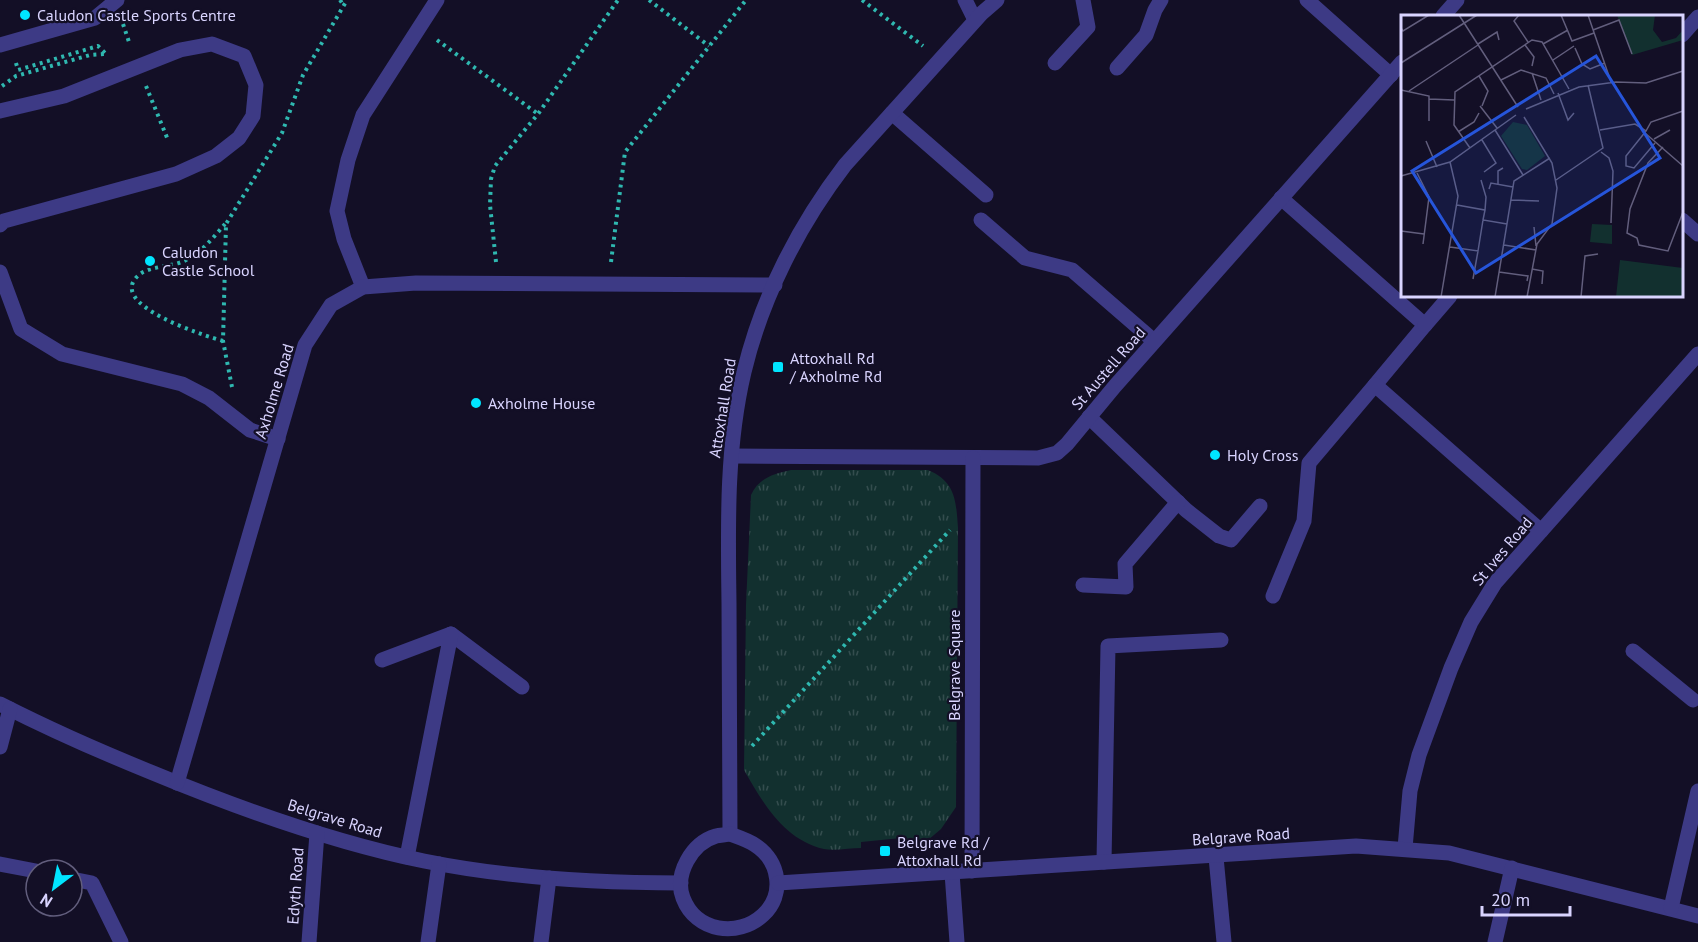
<svg xmlns="http://www.w3.org/2000/svg" width="1698" height="942" font-family="'PT Sans',sans-serif">
  <defs>
    <pattern id="grass-tufts" width="24" height="20" patternUnits="userSpaceOnUse" patternTransform="scale(1.5)"><rect width="24" height="20" fill="#12302f"/><path d="M3 7l-1-3M5 7V3M7 7l1-3M15 17l-1-3M17 17v-4M19 17l1-3" fill="none" stroke="#344d4e"/></pattern>
  </defs>
  <rect width="100%" height="100%" fill="#130f26"/>
  <path fill="url(#grass-tufts)" d="M791,470H928C956,482 956,501 958,528L956,807L941,829L928,840L902,844L901,838L861,842V848C850,848 835,851 824,849C784,840 763,803 744,770L746,605L751,495C759,478 773,474 791,470Z"/>
  <g fill="none" stroke-linecap="round" stroke-linejoin="round">
    <g stroke="#2fb8b0" stroke-width="4" stroke-dasharray="3 4.5" stroke-linecap="butt">
      <path d="M340,0L344,6"/>
      <path d="M649,0L709,46"/>
      <path d="M862,0L923,46"/>
      <path d="M123,24L130,45"/>
      <path d="M437,40L538,114"/>
      <path d="M16,63L18,70L98,46L107,55"/>
      <path d="M2,86L16,76L90,55L105,54"/>
      <path d="M146,86L168,140"/>
      <path d="M496,262L490,205L491,179L495,166L538,114L618,0"/>
      <path d="M611,262L625,152L746,0"/>
      <path d="M223,341C206,336 102,304 140,274C151,266 171,267 184,261C201,253 213,238 225,224"/>
      <path d="M232,387L223,341L226,224L282,133L303,75L347,0"/>
      <path d="M752,746L950,530"/>
    </g>
    <g stroke="#3d3a85" stroke-width="15">
      <path d="M965,0L975,20"/>
      <path d="M1307,0L1391,75"/>
      <path d="M1443,16L1457,0"/>
      <path d="M1682,35L1698,17"/>
      <path d="M0,45L95,18L117,0"/>
      <path d="M1055,63L1088,27L1083,0"/>
      <path d="M1117,68L1146,35L1155,10L1161,0"/>
      <path d="M0,111L64,96L180,50L212,44L244,56L256,85L253,116L239,138L216,156L176,174L4,221L0,225"/>
      <path d="M892,113L986,195"/>
      <path d="M1281,198L1425,325L1375,385"/>
      <path d="M981,220L1025,258L1072,270L1154,341"/>
      <path d="M1682,220L1698,234"/>
      <path d="M0,272L21,329L62,354L182,384L209,398L250,430L278,439"/>
      <path d="M363,287L344,239L337,211L348,160L363,115L437,0"/>
      <path d="M1425,325L1450,296"/>
      <path d="M1089,417L1186,510L1219,536L1231,540L1260,506"/>
      <path d="M732,456L1038,458L1057,453L1067,444L1115,386L1402,62"/>
      <path d="M1083,585L1126,587L1125,564L1178,502"/>
      <path d="M1273,596L1304,521L1309,463L1375,385L1541,531"/>
      <path d="M451,634L522,687"/>
      <path d="M1633,651L1693,700"/>
      <path d="M382,660L451,634L407,857"/>
      <path d="M0,704C49,729 101,752 153,773C240,809 331,842 424,861C508,878 595,883 681,883"/>
      <path d="M0,747L10,709"/>
      <path d="M177,783L305,345L331,305L363,287L416,283L775,285"/>
      <path d="M730,834C730,757 729,680 729,603C728,526 726,448 744,372C762,297 799,225 845,165L982,13L997,0"/>
      <path d="M730,834C738,837 748,840 755,845C780,861 785,895 763,915C738,938 696,932 683,898C674,874 692,843 716,836C720,835 726,835 730,834Z"/>
      <path d="M1405,848L1410,791L1419,755L1451,668L1471,622L1495,583L1698,354"/>
      <path d="M1216,857L1224,942"/>
      <path d="M1104,862L1108,646L1221,640"/>
      <path d="M0,864L36,871"/>
      <path d="M972,871L973,458"/>
      <path d="M952,873L957,942"/>
      <path d="M72,879L92,883L121,942"/>
      <path d="M778,883L1356,846L1449,853L1698,916"/>
      <path d="M1671,908L1698,791"/>
      <path d="M309,942L317,833"/>
      <path d="M428,942L439,864"/>
      <path d="M541,942L549,878"/>
      <path d="M1495,942L1512,868"/>
    </g>
  </g>
  <g fill="#00e5ff" stroke="#130f26" stroke-width="2">
    <circle cx="25" cy="15" r="6"/>
    <circle cx="150" cy="261" r="6"/>
    <rect x="772" y="361" width="12" height="12" rx="3"/>
    <circle cx="476" cy="403" r="6"/>
    <circle cx="1215" cy="455" r="6"/>
    <rect x="879" y="845" width="12" height="12" rx="3"/>
  </g>
  <g text-anchor="middle" dominant-baseline="central" stroke-width="4.5" stroke-linejoin="round" paint-order="stroke">
    <g font-size="16" fill="#d9d4ff" stroke="#130f26" text-anchor="start">
      <text x="37" y="15">Caludon Castle Sports Centre</text>
      <text x="162" y="252">Caludon<tspan x="162" dy="18">Castle School</tspan></text>
      <text x="790" y="358">Attoxhall Rd<tspan x="790" dy="18">/ Axholme Rd</tspan></text>
      <text x="488" y="403">Axholme House</text>
      <text x="1227" y="455">Holy Cross</text>
      <text x="897" y="842">Belgrave Rd /<tspan x="897" dy="18">Attoxhall Rd</tspan></text>
    </g>
    <g font-size="16" fill="#d9d4ff" stroke="#130f26">
      <text transform="translate(1108 368) rotate(-49)">St Austell Road</text>
      <text transform="translate(274 391) rotate(-73)">Axholme Road</text>
      <text transform="translate(722 408) rotate(-81)">Attoxhall Road</text>
      <text transform="translate(1502 551) rotate(-50)">St Ives Road</text>
      <text transform="translate(954 665) rotate(-90)">Belgrave Square</text>
      <text transform="translate(335 818) rotate(17)">Belgrave Road</text>
      <text transform="translate(1241 836) rotate(-4)">Belgrave Road</text>
      <text transform="translate(295 886) rotate(-86)">Edyth Road</text>
    </g>
  </g>
  <g transform="translate(1401 15)">
    <rect width="282" height="282" fill="#130f26"/>
    <path d="M216,0H254L252,15L261,27L275,23L282,15V25L231,40ZM112,107L126,110L144,141L126,155L121,154L100,121ZM191,209L211,210V229L189,227ZM219,245L282,253V282H215Z" fill="#12302f"/>
    <path fill="none" stroke="#625e7d" stroke-width="1.5" d="M58,0L117,92M118,0L113,6L127,27M160,0L171,26L193,18M187,0L210,67M0,13L2,16L28,0M192,15L218,5L231,39M77,29L96,17L98,25M142,29L167,15M124,30L133,42L131,51M174,33L181,49L189,54L204,48M152,45L173,31M0,48L76,0M131,58L140,85M78,61L87,76L81,91M100,65L120,55L145,63L153,79M0,75L28,81V106M8,76L77,30M157,78L167,105L173,98M28,84L53,85M79,91L96,113M125,94L178,72L215,67L245,68L282,56M123,102L151,148L156,173L151,209L136,229L126,282M94,115L122,160M199,115L234,109L245,116L250,107L282,96M245,116L225,141V151L233,153L254,128M57,117L73,107L78,98M244,118L282,151M253,124L269,115M81,125L95,148L83,157M25,126L36,152M262,132L247,148L229,194L226,218L236,223L238,230L267,236L282,197M69,133L53,110L54,77L131,25L141,27L168,74M200,137L208,143L212,156L210,208M16,158L28,182L22,229M0,161L49,147L115,100M155,165L202,133L187,70M97,169V156L102,153M88,174L90,168L112,172M110,185L138,186M56,190L84,195L85,182L80,165M84,195L82,205L106,209M133,212L135,231M0,216L23,219M103,230L135,235M49,232L77,236L82,205M131,254L142,256L141,269M98,257L127,261L126,266M72,264L77,236M40,282L57,181L49,147M94,282L113,166L149,143M180,282L184,241L197,239"/>
    <path fill="#2655da" fill-opacity="0.15" stroke="#2655da" stroke-width="3" d="M195,41L259,143L75,258L11,156Z"/>
    <rect width="282" height="282" fill="none" stroke="#d9d4ff" stroke-width="3"/>
  </g>
  <g transform="translate(54 888) rotate(212)"><circle r="28" fill="#130f26" stroke="#625e7d" stroke-width="1.5"/>
  <path d="M0-4.5L10 22L0 15L-10 22Z" fill="#00e5ff"/>
  <text y="-9" font-size="16" font-weight="bold" text-anchor="middle" fill="#d9d4ff">N</text>
  </g>
  <path d="M1482 906v9h88v-9" fill="none" stroke="#d9d4ff" stroke-width="3"/>
  <text x="1491" y="906" font-size="18" fill="#d9d4ff" stroke="#130f26" stroke-width="4.5" paint-order="stroke">20 m</text>
</svg>
